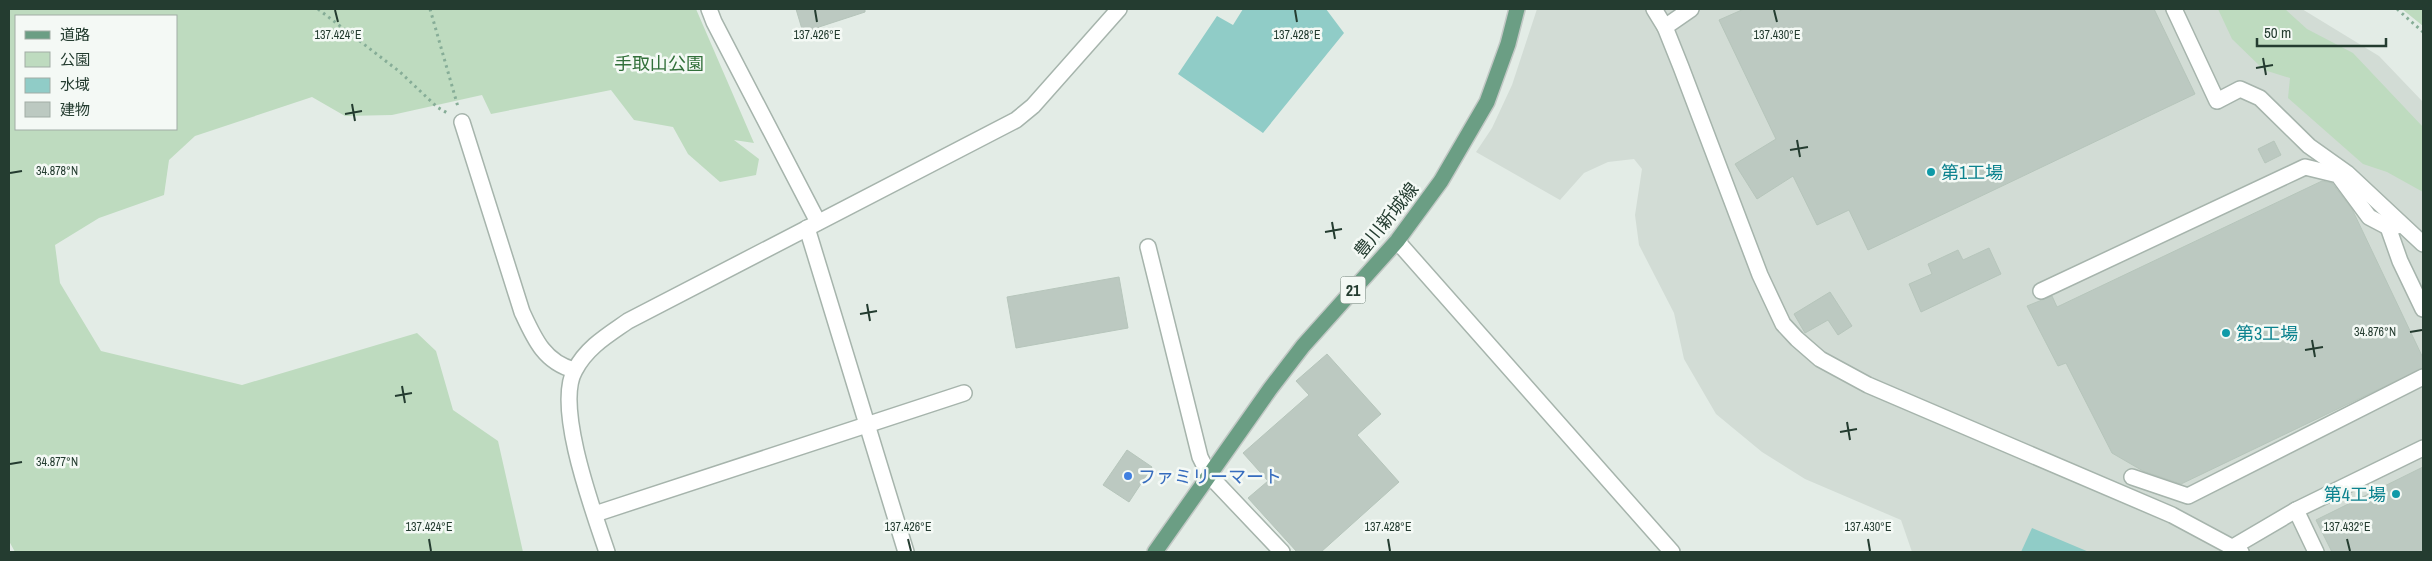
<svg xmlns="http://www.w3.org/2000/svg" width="2432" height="561" font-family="'Archivo Narrow','Noto Sans JP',sans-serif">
  <rect width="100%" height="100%" fill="#e3ece6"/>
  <path fill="#d2dcd5" d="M1537,9H2302L2379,56L2423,102V552H1912L1901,520L1805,479L1762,452L1716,414L1684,359L1674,313L1639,245L1635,215L1642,169L1634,159L1608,162L1584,173L1560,200L1476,152L1492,128L1512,85Z"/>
  <g fill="#bedbbf" fill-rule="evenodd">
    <path d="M9,9H696L754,143L734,140L759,159L756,175L720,182L688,154L673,127L634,120L611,90L491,114L482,95L392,115L345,116L312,97L195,136L169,160L164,195L99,218L55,245L60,283L101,351L242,385L417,333L436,351L453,410L498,441L523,552H15L9,541ZM16,16H176V129H16Z"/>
    <path d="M2218,9H2285L2307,29L2353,53L2423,127V192L2387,172L2363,164L2288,98L2290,78L2264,70L2232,39Z"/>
    <path d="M2402,9H2423V26Z"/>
  </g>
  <g fill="#90ccc7">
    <path d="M1243,9H1326L1344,33L1263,133L1178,74L1217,16L1233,25Z"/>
    <path d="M2032,528L2089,552H2021Z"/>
  </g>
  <g fill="#bcc9c1" stroke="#b6c5bb">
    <path d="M796,9H865V12L819,27L805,39Z"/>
    <path d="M1744,9H2154L2195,94L1868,250L1849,210L1817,225L1793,176L1757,199L1735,164L1776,139L1719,20Z"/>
    <path d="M2274,141L2281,155L2265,163L2258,149Z"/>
    <path d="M2322,181L2332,183L2352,209L2423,358V368L2181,484L2143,471L2112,453L2066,363L2058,366L2027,306L2052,296L2057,307Z"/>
    <path d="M1989,248L2001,274L1921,312L1909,284L1932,274L1928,264L1958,250L1963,260Z"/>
    <path d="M1119,277L1128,328L1016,348L1007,297Z"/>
    <path d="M1830,292L1852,326L1838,335L1828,320L1805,333L1794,314Z"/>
    <path d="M1327,354L1381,414L1357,435L1399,482L1321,552H1297L1248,498L1268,481L1243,453L1309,395L1296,381Z"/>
    <path d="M1127,450L1152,467L1129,502L1103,485Z"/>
    <path d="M2423,467V552H2332L2316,520Z"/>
  </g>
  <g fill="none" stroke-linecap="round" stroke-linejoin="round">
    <defs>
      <g id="minor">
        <path d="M709,9L714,22L818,222"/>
        <path d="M1654,9L1665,27L1681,67L1760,275L1783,324L1797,339L1820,359L1868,385L2172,515L2241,552"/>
        <path d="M2174,9L2217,101L2240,89L2260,98L2309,146L2347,173L2423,244"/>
        <path d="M1665,27L1691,9"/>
        <path d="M462,122L522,312C534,338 544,362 574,370"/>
        <path d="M2397,226L2388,227L2400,261L2423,309"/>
        <path d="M807,228L906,552"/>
        <path d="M1397,241L1672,552"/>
        <path d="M1148,247L1200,457L1209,475L1282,552"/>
        <path d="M2041,291L2305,167L2338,175L2369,217L2388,227"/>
        <path d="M2132,477L2188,496L2423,377"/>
        <path d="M2296,510L2316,552"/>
        <path d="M595,514L964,393"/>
        <path d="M2233,547L2296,510L2423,448"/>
        <path d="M607,552C594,513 554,406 575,370C587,347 608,335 628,321L1016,120L1033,106L1119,9"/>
      </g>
      <path id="major" d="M1155,552L1270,389L1303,346L1397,241L1441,181L1487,102L1508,44L1517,9"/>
    </defs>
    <use href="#minor" stroke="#a6b4ac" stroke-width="18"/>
    <use href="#major" stroke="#c2c8c5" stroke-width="18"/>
    <g stroke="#86ad97" stroke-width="3" stroke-dasharray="2.5 4" stroke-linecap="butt">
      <path d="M318,9L400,72L437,107L449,114"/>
      <path d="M430,9L458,107"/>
      <path d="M2397,9L2423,32"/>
    </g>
    <use href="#minor" stroke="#fff" stroke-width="15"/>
    <use href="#major" stroke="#6b9e84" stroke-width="15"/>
  </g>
  <path fill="none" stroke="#243c30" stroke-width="2" d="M335,10L338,22M815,10L817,22M1295,10L1297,22M1774,10L1777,22M2263,58L2266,75M2256,68L2273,65M352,104L355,121M345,114L362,111M1797,140L1800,157M1790,150L1808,147M10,173L22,171M1332,222L1335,239M1325,232L1342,229M867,304L870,321M860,314L877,311M2410,332L2422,330M2312,340L2315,357M2305,350L2323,347M402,386L405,403M395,396L412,393M1847,422L1850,440M1840,432L1857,429M10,464L22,462M429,539L431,551M908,539L911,551M1388,539L1390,551M1868,539L1870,551M2347,539L2350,551"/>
  <g fill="#0f9aa8" stroke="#f4f9f5" stroke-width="2">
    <circle cx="1931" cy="172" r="5"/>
    <circle cx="2226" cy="333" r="5"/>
    <circle cx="2396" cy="494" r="5"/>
  </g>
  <circle fill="#3f7fe0" stroke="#f4f9f5" stroke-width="2" cx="1128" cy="476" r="5"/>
  <g text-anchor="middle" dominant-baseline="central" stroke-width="5" stroke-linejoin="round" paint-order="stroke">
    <rect fill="#f4f9f5" stroke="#62756b" stroke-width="1" x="1340.5" y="276.5" width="25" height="27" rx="4"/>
    <g font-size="16" font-weight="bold" fill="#243c30">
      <text x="1353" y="290">21</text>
    </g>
    <g font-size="18" fill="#32703a" stroke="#f4f9f5">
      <text x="659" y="63">手取山公園</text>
    </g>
    <g font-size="18" fill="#0d838f" stroke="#f4f9f5" text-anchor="start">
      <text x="1941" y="172">第1工場</text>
      <text x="2236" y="333">第3工場</text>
      <text x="2386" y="494" text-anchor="end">第4工場</text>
    </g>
    <g font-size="18" fill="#243c30" stroke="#f4f9f5">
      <text transform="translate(1386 220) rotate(-51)">豊川新城線</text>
    </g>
    <g font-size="18" fill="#366cbe" stroke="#f4f9f5" text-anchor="start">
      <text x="1138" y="476">ファミリーマート</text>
    </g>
  </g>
  <g font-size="12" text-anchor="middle" fill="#243c30" stroke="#f4f9f5" stroke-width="5" stroke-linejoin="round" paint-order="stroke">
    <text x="338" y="39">137.424°E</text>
    <text x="817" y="39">137.426°E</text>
    <text x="1297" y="39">137.428°E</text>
    <text x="1777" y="39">137.430°E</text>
    <text x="57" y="175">34.878°N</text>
    <text x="2375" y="336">34.876°N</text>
    <text x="57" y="466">34.877°N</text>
    <text x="429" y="531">137.424°E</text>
    <text x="908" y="531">137.426°E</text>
    <text x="1388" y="531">137.428°E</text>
    <text x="1868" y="531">137.430°E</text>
    <text x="2347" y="531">137.432°E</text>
  </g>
  <rect width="2432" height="561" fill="none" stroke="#243c30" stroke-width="20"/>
  <rect x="15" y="15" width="162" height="115" fill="#f4f9f5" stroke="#a1ada6"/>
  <rect x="25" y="31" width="25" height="8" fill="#6b9e84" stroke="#a1ada6"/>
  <text x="60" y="40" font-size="15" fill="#243c30">道路</text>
  <rect x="25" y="52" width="25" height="15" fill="#bedbbf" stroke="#a1ada6"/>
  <text x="60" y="65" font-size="15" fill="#243c30">公園</text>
  <rect x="25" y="78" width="25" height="15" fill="#90ccc7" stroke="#a1ada6"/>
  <text x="60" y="90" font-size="15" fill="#243c30">水域</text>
  <rect x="25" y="102" width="25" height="15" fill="#bcc9c1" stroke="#a1ada6"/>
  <text x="60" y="115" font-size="15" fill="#243c30">建物</text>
  <path d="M2257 38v8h129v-8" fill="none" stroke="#243c30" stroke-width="2.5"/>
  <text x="2264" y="38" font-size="15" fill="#243c30" stroke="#f4f9f5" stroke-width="4" paint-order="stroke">50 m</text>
</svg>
